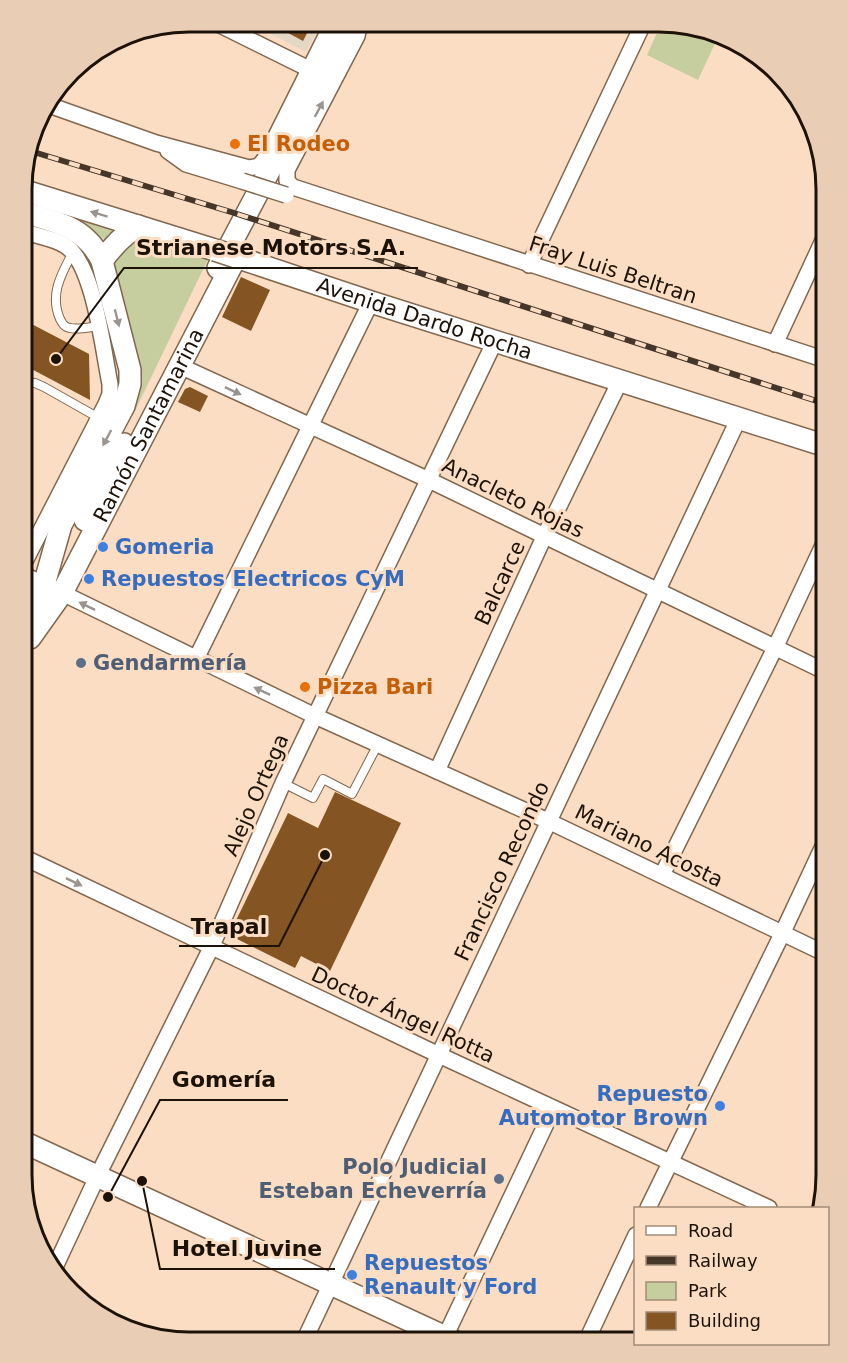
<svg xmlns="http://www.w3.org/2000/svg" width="847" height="1363" font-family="'DejaVu Sans',sans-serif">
  <rect width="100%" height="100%" fill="#fbddc3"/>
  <path fill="#e4d8c4" d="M245,21L322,22L306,52Z"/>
  <g fill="#c6cd9f">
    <path d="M661,24H691L718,37L698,80L647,55Z"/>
    <path d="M71,216L118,225L105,240Z"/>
    <path d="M142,236L208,259L133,415L111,268L120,249Z"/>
  </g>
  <g fill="#845422">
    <path d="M266,21L271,22H313L303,41Z"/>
    <path d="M241,277L270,290L251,331L222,317Z"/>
    <path d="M22,319L89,354L90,400L22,364Z"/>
    <path d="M190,387L208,396L200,412L178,402L185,389Z"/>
    <path d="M335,792L401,823L330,971L301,956L295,968L229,935L288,813L318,828Z"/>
  </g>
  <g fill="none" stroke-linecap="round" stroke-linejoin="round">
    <defs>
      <g id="lane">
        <path d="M73,252C62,273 49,294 60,319C62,323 64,327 70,328C78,330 90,327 98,326"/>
        <path d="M22,383H35L44,387L99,418"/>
        <path d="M283,783L313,798L323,779L352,794L378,744"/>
      </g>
      <g id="street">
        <path d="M212,21L309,69"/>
        <path d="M360,22L357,36L287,170V181L293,187L826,360"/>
        <path d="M46,104L156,143L249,168L259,166L264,160L333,22"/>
        <path d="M168,151L186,164L242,181"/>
        <path d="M529,265L643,24"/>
        <path d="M775,344L826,234"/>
        <path d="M180,366L429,480L826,672"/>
        <path d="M22,567L106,404L110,394V384C103,350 94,265 66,246C54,238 36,236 22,231"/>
        <path d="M22,574L52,588"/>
        <path d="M62,593L315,716L548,821L826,954"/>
        <path d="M196,659L371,302"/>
        <path d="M437,771L544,537L620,381"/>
        <path d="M21,856L439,1055L769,1208"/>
        <path d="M662,875L775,648L826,539"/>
        <path d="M648,1208L782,934L826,840"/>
        <path d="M55,1267L97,1177L211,948L283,783L495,341"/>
        <path d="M445,1337L553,1109"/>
        <path d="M304,1341L738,420"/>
        <path d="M586,1342L636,1235"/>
      </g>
      <g id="secondary">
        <path d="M22,190L215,250"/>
        <path d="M22,212C56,222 85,226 102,261L130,370V384L124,406L61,525L32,627"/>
        <path d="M102,261C112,247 123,235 138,226"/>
        <path d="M218,268L348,22"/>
        <path d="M85,520L124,444"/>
        <path id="s1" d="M30,638L62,593L236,257L371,302L826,446"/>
        <path d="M21,1141L454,1341"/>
      </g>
    </defs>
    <use href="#lane" stroke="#81674f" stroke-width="10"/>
    <use href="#street" stroke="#81674f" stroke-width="18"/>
    <use href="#secondary" stroke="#81674f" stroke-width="24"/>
    <use href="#lane" stroke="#fff" stroke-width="8"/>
    <use href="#street" stroke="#fff" stroke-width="15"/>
    <use href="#secondary" stroke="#fff" stroke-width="21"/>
    <defs>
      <path id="rail" d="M27,150L231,212L826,404"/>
    </defs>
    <use href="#rail" stroke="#443629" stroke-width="6"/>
    <use href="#rail" stroke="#fbddc3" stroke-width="4" stroke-dasharray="11" stroke-linecap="butt"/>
    <defs>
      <path id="street-bridge" d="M242,181L286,195"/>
      <path id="secondary-bridge" d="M215,250L236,257"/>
    </defs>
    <use href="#street-bridge" stroke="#81674f" stroke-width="18" stroke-linecap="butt"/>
    <use href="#secondary-bridge" stroke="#81674f" stroke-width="24" stroke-linecap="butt"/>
    <use href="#street-bridge" stroke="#fff" stroke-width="15"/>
    <use href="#secondary-bridge" stroke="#fff" stroke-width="21"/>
  </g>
  <defs><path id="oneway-solid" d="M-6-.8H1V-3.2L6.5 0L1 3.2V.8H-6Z" transform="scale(1.5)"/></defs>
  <g fill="#999490">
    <use href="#oneway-solid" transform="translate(319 109) rotate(-62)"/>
    <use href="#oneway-solid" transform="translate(99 214) rotate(-163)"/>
    <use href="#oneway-solid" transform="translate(117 318) rotate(76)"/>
    <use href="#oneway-solid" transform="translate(233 391) rotate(25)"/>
    <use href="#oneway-solid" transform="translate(107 438) rotate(118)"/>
    <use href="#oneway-solid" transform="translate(87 606) rotate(-154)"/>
    <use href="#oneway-solid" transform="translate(262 691) rotate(-155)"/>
    <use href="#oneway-solid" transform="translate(74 882) rotate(26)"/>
  </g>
  <g fill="#e8710a" stroke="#fbddc3" stroke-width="2">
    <circle cx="235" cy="144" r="6"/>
    <circle cx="305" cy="687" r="6"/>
  </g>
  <g fill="#3f7fe0" stroke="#fbddc3" stroke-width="2">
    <circle cx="103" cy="547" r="6"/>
    <circle cx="89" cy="579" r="6"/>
    <circle cx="720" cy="1106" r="6"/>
    <circle cx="352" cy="1275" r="6"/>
  </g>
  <g fill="#5c6f8a" stroke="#fbddc3" stroke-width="2">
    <circle cx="81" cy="663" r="6"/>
    <circle cx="499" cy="1179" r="6"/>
  </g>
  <g text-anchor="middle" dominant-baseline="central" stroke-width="6" stroke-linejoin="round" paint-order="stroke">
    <g font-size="21" font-weight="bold" fill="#c56008" stroke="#fbddc3" text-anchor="start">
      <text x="247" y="144">El Rodeo</text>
      <text x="317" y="687">Pizza Bari</text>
    </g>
    <g font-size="21" fill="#1c1208" stroke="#fbddc3">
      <text transform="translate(613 270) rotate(18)">Fray Luis Beltran</text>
      <text stroke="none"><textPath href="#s1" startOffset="632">Avenida Dardo Rocha</textPath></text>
      <text stroke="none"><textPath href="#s1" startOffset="244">Ramón Santamarina</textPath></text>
      <text transform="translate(513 498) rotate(26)">Anacleto Rojas</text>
      <text transform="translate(500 583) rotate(-65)">Balcarce</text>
      <text transform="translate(256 795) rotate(-66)">Alejo Ortega</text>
      <text transform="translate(649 846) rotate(26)">Mariano Acosta</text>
      <text transform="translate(502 871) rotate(-65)">Francisco Recondo</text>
      <text transform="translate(403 1015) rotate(25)">Doctor Ángel Rotta</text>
    </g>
    <g font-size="21" font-weight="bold" fill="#366cbe" stroke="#fbddc3" text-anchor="start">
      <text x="115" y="547">Gomeria</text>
      <text x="101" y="579">Repuestos Electricos CyM</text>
      <text x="708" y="1094" text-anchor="end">Repuesto<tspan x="708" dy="24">Automotor Brown</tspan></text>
      <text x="364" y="1263">Repuestos<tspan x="364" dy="24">Renault y Ford</tspan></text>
    </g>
    <g font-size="21" font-weight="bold" fill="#4e5e75" stroke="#fbddc3" text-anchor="start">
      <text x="93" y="663">Gendarmería</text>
      <text x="487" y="1167" text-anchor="end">Polo Judicial<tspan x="487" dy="24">Esteban Echeverría</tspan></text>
    </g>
  </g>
  <path d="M0 0H847V1363H0ZM189 32H659A157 157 0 0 1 816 189V1175A157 157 0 0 1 659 1332H189A157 157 0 0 1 32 1175V189A157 157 0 0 1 189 32Z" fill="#e9cdb4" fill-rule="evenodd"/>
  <path fill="none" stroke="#1c1208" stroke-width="3" d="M189 32H659A157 157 0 0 1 816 189V1175A157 157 0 0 1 659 1332H189A157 157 0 0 1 32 1175V189A157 157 0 0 1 189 32Z"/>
  <path fill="none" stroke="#1c1208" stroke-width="2" d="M56 359L124 268H418M325 855L279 946H179M108 1197L160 1100H288M142 1181L160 1269H335"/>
  <g fill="#1c1208" stroke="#fbddc3" stroke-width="2">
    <circle cx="56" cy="359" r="6"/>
    <circle cx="325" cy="855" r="6"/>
    <circle cx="108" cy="1197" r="6"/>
    <circle cx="142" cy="1181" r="6"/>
  </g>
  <g font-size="22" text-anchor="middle" font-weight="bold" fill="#1c1208" stroke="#fbddc3" stroke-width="6" stroke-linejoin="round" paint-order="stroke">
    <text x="271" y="255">Strianese Motors S.A.</text>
    <text x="229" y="934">Trapal</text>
    <text x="224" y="1087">Gomería</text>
    <text x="247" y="1256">Hotel Juvine</text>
  </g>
  <rect x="634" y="1207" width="195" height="138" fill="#fbddc3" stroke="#a28c78" stroke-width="1.5"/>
  <rect x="646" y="1226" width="30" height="9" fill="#ffffff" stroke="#a28c78" stroke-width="1.5"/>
  <text x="688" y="1237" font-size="18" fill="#1c1208">Road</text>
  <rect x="646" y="1256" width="30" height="9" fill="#443629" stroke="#a28c78" stroke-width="1.5"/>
  <text x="688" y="1267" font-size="18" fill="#1c1208">Railway</text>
  <rect x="646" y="1282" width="30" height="18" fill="#c6cd9f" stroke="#a28c78" stroke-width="1.5"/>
  <text x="688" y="1297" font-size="18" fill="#1c1208">Park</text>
  <rect x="646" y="1312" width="30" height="18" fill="#845422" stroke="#a28c78" stroke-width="1.5"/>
  <text x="688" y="1327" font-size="18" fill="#1c1208">Building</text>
</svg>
